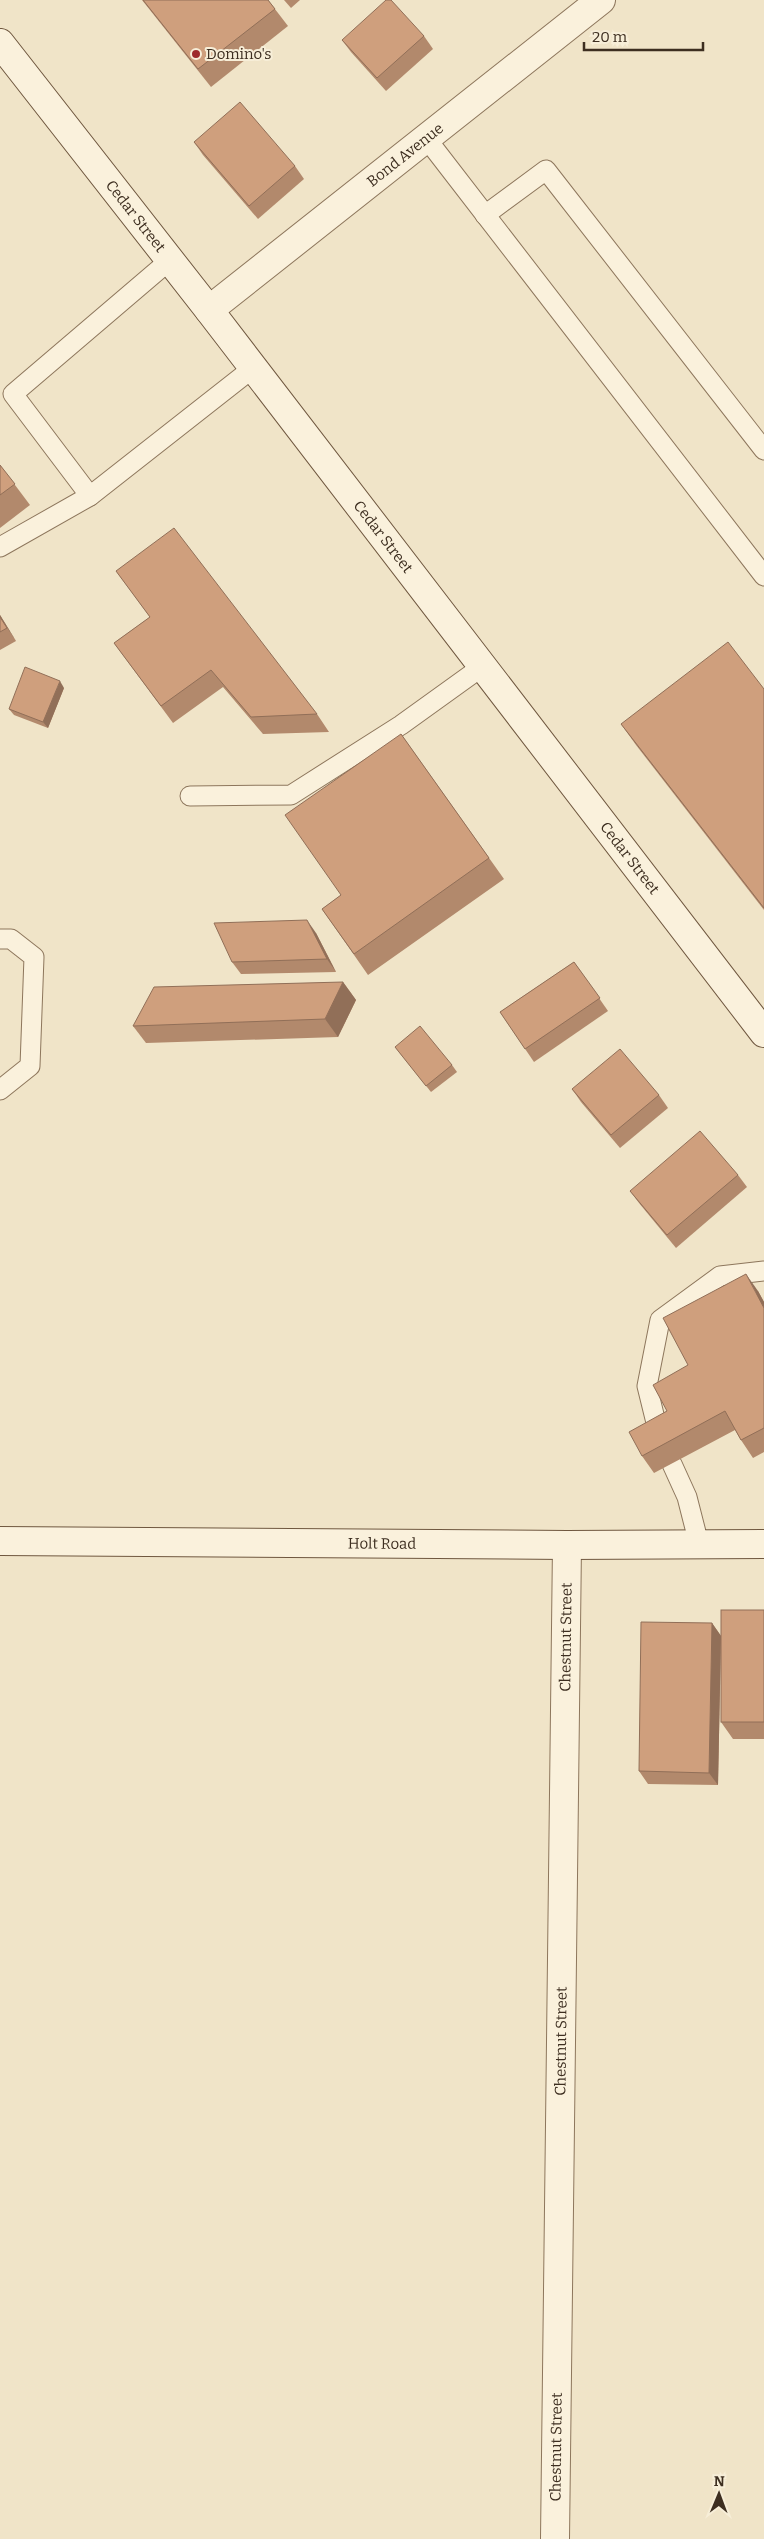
<svg xmlns="http://www.w3.org/2000/svg" width="764" height="2539" font-family="Bitter,serif">
  <rect width="100%" height="100%" fill="#f0e4c8"/>
  <g fill="none" stroke-linecap="round" stroke-linejoin="round">
    <defs>
      <g id="service">
        <path d="M426,138L764,576"/>
        <path d="M485,215L546,170L764,450"/>
        <path d="M170,260L13,394L90,496L253,368"/>
        <path d="M0,547L90,496"/>
        <path d="M190,796L291,795L401,725L483,666"/>
        <path d="M0,939H11L34,957L30,1066L0,1090"/>
        <path d="M660,1439L647,1386L660,1320L720,1276L764,1271"/>
        <path d="M672,1464L687,1497L699,1544"/>
      </g>
      <g id="minor">
        <path id="s1" d="M209,310L601,0"/>
        <path id="s2" d="M555,2539L567,1545"/>
      </g>
      <g id="secondary">
        <path id="s3" d="M0,43L209,310L764,1033"/>
        <path id="s4" d="M0,1541L567,1545L764,1544"/>
      </g>
    </defs>
    <use href="#service" stroke="#8d765c" stroke-width="21"/>
    <use href="#minor" stroke="#8d765c" stroke-width="30"/>
    <use href="#secondary" stroke="#6f573f" stroke-width="30"/>
    <use href="#service" stroke="#faf1dc" stroke-width="19"/>
    <use href="#minor" stroke="#faf1dc" stroke-width="28"/>
    <use href="#secondary" stroke="#faf1dc" stroke-width="28"/>
  </g>
  <g fill="#b2896c">
    <path d="M142,0H268L288,26L211,87Z"/>
    <path d="M284,0H300L291,8Z"/>
    <path d="M424,36L433,49L386,91L351,52L342,40Z"/>
    <path d="M194,142L295,166L304,179L258,219L203,155Z"/>
    <path d="M0,465L30,505L0,528Z"/>
    <path d="M116,571L317,714L329,732L263,734L223,687L173,723L114,643L150,617Z"/>
    <path d="M0,615L16,641L0,650Z"/>
    <path d="M64,688L48,728L14,715L9,709Z"/>
    <path d="M764,689V910L636,745L621,724Z"/>
    <path d="M401,734L504,879L368,975L322,909L341,895Z"/>
    <path d="M316,933L336,972L241,974L232,962Z"/>
    <path d="M574,962L608,1011L534,1062L500,1012Z"/>
    <path d="M343,982L356,1000L338,1037L146,1043L133,1026Z"/>
    <path d="M395,1047L452,1065L457,1072L431,1092Z"/>
    <path d="M572,1089L659,1095L668,1108L620,1148L581,1102Z"/>
    <path d="M738,1175L747,1187L676,1248L639,1203L630,1191Z"/>
    <path d="M758,1291L764,1302V1452L753,1458L741,1440L735,1430L654,1473L642,1456L667,1411L688,1365Z"/>
    <path d="M764,1610V1739H733L721,1722V1637L718,1785L648,1784L639,1771L712,1623L721,1636Z"/>
  </g>
  <g fill="#916f58">
    <path d="M0,615L16,641L0,617Z"/>
    <path d="M60,681L64,688L48,728L43,722Z"/>
    <path d="M307,920L316,933L336,972L327,959Z"/>
    <path d="M343,982L356,1000L338,1037L325,1019Z"/>
    <path d="M746,1274L758,1291L764,1302V1308Z"/>
    <path d="M712,1623L721,1636L718,1785L709,1773Z"/>
  </g>
  <g fill="#cf9f7d" stroke="#916f58">
    <path d="M143,0H268L275,9L198,69Z"/>
    <path d="M386,0H391L424,36L377,78L342,40Z"/>
    <path d="M240,102L295,166L249,206L194,142Z"/>
    <path d="M0,465L15,484L0,495Z"/>
    <path d="M174,528L317,714L251,717L211,670L161,706L114,643L150,617L116,571Z"/>
    <path d="M0,617L7,628L0,632Z"/>
    <path d="M728,642L764,689V908L621,724Z"/>
    <path d="M25,667L60,681L43,722L9,709Z"/>
    <path d="M401,734L489,858L354,954L322,909L341,895L285,815Z"/>
    <path d="M307,920L327,959L232,962L214,923Z"/>
    <path d="M574,962L600,998L525,1049L500,1012Z"/>
    <path d="M343,982L325,1019L133,1026L154,987Z"/>
    <path d="M420,1026L452,1065L426,1086L395,1047Z"/>
    <path d="M620,1049L659,1095L611,1135L572,1089Z"/>
    <path d="M700,1131L738,1175L667,1235L630,1191Z"/>
    <path d="M746,1274L764,1308V1428L741,1440L725,1411L642,1456L629,1432L667,1411L653,1385L688,1365L663,1318Z"/>
    <rect x="721" y="1610" width="43" height="112"/>
    <path d="M641,1622L712,1623L709,1773L639,1771Z"/>
  </g>
  <circle fill="#9e2a2b" stroke="#f7eed8" stroke-width="2" cx="196" cy="54" r="5"/>
  <g text-anchor="middle" dominant-baseline="central" stroke-width="4" stroke-linejoin="round" paint-order="stroke">
    <g font-size="15" fill="#3d2e20" stroke="#f7eed8" text-anchor="start">
      <text x="206" y="54">Domino's</text>
    </g>
    <g font-size="15" fill="#3d2e20" stroke="#f7eed8">
      <text stroke="none"><textPath href="#s1" startOffset="250">Bond Avenue</textPath></text>
      <text stroke="none"><textPath href="#s3" startOffset="220">Cedar Street</textPath></text>
      <text stroke="none"><textPath href="#s3" startOffset="625">Cedar Street</textPath></text>
      <text stroke="none"><textPath href="#s3" startOffset="1030">Cedar Street</textPath></text>
      <text stroke="none"><textPath href="#s4" startOffset="382">Holt Road</textPath></text>
      <text stroke="none"><textPath href="#s2" startOffset="902">Chestnut Street</textPath></text>
      <text stroke="none"><textPath href="#s2" startOffset="498">Chestnut Street</textPath></text>
      <text stroke="none"><textPath href="#s2" startOffset="92">Chestnut Street</textPath></text>
    </g>
  </g>
  <g transform="translate(719 2494) rotate(1)" stroke="#f7eed8" stroke-width="4" paint-order="stroke">
  <path d="M0-4L9 19L0 12L-9 19Z" fill="#3d2e20"/>
  <text y="-8" font-size="14" font-weight="bold" text-anchor="middle" fill="#3d2e20">N</text>
  </g>
  <path d="M584 42v8h119v-8" fill="none" stroke="#3d2e20" stroke-width="2.5"/>
  <text x="592" y="42" font-size="15" fill="#3d2e20" stroke="#f7eed8" stroke-width="4" paint-order="stroke">20 m</text>
</svg>
